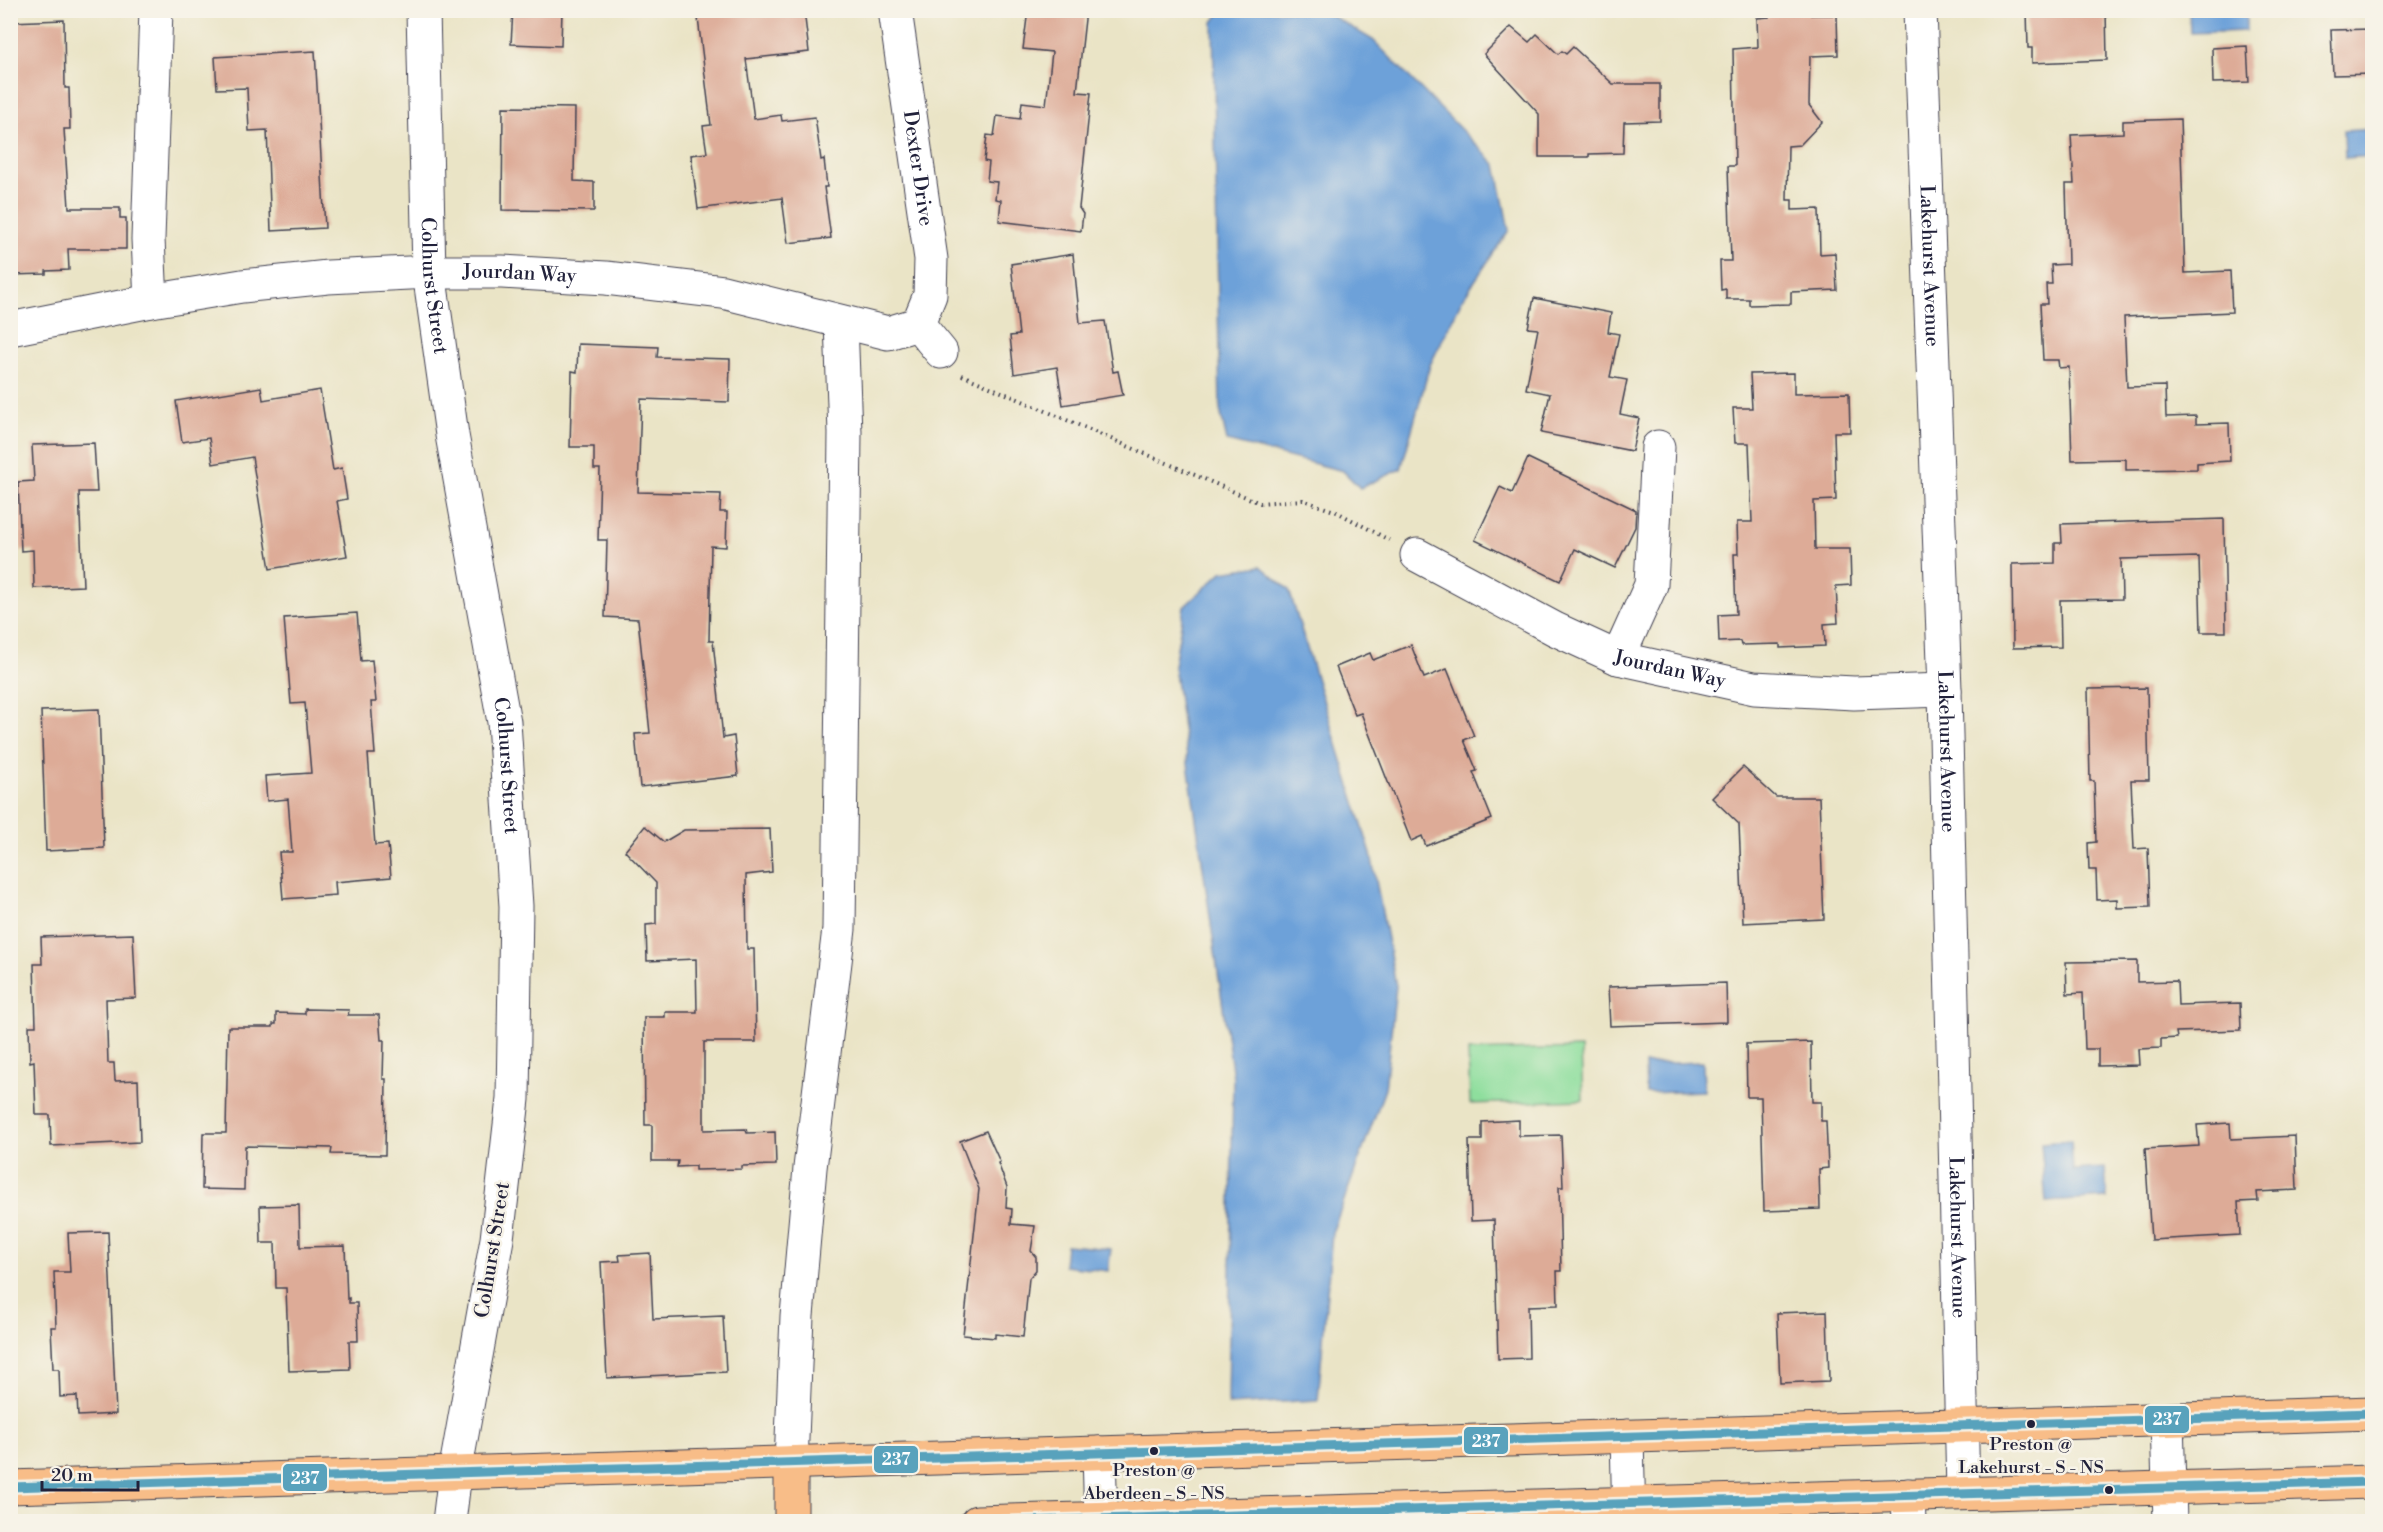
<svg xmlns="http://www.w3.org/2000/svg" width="2383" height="1532" font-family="'Libre Bodoni',serif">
  <rect width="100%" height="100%" fill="#f7f3e8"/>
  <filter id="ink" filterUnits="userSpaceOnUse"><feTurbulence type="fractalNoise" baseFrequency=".0167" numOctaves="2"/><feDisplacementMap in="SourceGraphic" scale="12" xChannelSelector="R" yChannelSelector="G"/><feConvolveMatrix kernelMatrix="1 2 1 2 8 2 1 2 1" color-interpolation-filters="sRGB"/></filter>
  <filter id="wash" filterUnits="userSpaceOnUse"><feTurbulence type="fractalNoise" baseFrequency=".008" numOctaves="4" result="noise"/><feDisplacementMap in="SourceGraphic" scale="24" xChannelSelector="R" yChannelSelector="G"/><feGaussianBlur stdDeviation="1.35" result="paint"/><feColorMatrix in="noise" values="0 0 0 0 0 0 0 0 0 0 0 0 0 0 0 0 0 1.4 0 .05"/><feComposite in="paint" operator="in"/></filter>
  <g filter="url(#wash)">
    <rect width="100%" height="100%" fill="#eae4c6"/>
    <path fill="#8ede9d" stroke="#58806c" stroke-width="1.5" d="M1581,1048L1583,1100L1470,1104L1468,1051Z"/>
    <g fill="#6da1d9" stroke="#48628a" stroke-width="1.5">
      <path d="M1222,10L1324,11L1373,40L1496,165L1509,230L1462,300L1430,365L1401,469L1360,488L1343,471L1227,441L1220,410L1213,22Z"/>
      <path d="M2189,11H2246V31L2190,33Z"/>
      <path d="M2372,129V156L2345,158L2344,131Z"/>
      <path d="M1261,566L1289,590L1371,854L1396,986L1385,1089L1332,1233L1318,1400L1228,1405L1233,1077L1174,666L1184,607L1222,572Z"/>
      <path d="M1703,1062L1704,1091L1646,1093L1645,1064Z"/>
      <path d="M2071,1141L2073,1170L2105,1168L2107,1198L2046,1202L2041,1143Z"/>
      <path d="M1066,1245L1111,1249L1108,1271L1064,1266Z"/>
    </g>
    <g id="blocks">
      <g fill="#ddab97">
        <path d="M513,10H562L561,46L511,44Z"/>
        <path d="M697,10H804L809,52L746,59L754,119L781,115L782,121L815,117L821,160L824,159L827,187H824L831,238L788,243L782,198L698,209L691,155L707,153L703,126L711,125Z"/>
        <path d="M1028,10H1086L1077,92L1091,93L1079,208L1083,214L1081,231L999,221L1001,200L995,199L997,182L987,181L989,162L984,161L987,135L994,136L997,116L1020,119L1022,102L1046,105L1052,52L1023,49Z"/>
        <path d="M1769,10H1811V15H1837L1838,55L1810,56L1809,105L1822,122L1800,145L1788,146L1787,200H1792V210L1819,209L1820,254L1835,253L1837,290L1791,292V304L1749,305V299H1726V289L1721,290L1720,261H1731L1728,166H1735L1733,49L1758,47L1757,18L1769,17Z"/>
        <path d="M2027,10H2106L2107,60L2032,63V48H2028Z"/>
        <path d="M64,20L65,88H69L70,129H64L69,208H120V218H126V249H68L69,270L46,271V274L10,275V22Z"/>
        <path d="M1511,27L1529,42L1537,34L1558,54L1562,51L1566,54L1573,47L1613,84H1660V121L1624,122L1623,153L1589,154V157H1539V114L1484,54Z"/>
        <path d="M2373,29V74L2333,75L2331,30Z"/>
        <path d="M2247,46L2249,82L2213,83L2212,48Z"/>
        <path d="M315,51L325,228L271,231L267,130L249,131L247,88L217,89L215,57Z"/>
        <path d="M503,107L575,108L574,181L594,182V211L502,210Z"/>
        <path d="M2180,119L2185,273L2230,271L2232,312L2124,317L2127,387L2165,386L2166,417L2196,416V424L2229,423L2230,461L2197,463V469L2126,470V459L2072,460L2069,367L2059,368L2058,360H2043L2040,304H2047L2046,284H2052L2051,265L2068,264L2066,184H2074L2071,135L2123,133V121Z"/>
        <path d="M1073,254L1080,323L1105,321L1113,372L1118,371L1123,395L1063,405L1057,367L1014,374L1010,336L1019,335L1011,264Z"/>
        <path d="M1534,298L1611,313L1608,332L1619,334L1610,377L1627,380L1620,414L1639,418L1632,451L1541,433L1550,394L1526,389L1538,329L1528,328Z"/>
        <path d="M578,344L658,347L657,357L730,359L729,402L641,399L638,492L721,494L720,512H727L726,547L711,546L709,641H713L723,738L734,736L738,776L640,787L635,734L650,733L638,619L605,617L607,540H598L600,469H594V447H570L572,371L577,372Z"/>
        <path d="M1794,373V394L1849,393L1850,432H1834L1836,500L1814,501L1815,549H1850L1851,585L1836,586L1838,623L1824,624L1825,646L1780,648V644L1741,645L1740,641L1719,642L1718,615L1736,614L1734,554H1738L1737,522H1752L1749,443H1735L1733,408H1752L1750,374Z"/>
        <path d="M261,387L263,400L320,390L333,470L342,468L347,499L337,501L347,556L270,569L252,457L213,464L209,438L182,442L176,401Z"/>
        <path d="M94,443L97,492H79L83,586L34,588L33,550L21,551L18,482L34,481L32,445Z"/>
        <path d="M1528,458L1636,510L1635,527L1615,568L1575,549L1560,581L1475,540L1500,487L1512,493Z"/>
        <path d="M2224,519L2226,632H2201L2199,557L2121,559L2122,599L2060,600L2061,647L2013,648L2012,564L2055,563V543H2062L2061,524Z"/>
        <path d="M357,613L361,661L372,660L376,702H371L375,754H368L375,845L388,844L391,877L335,882L336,895L283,899L279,852H292L288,799L267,801L265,776L311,773L305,703L291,704L284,618Z"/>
        <path d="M1411,645L1424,678L1447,669L1474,736L1464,740L1477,771L1473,772L1492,819L1426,846L1422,836L1411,841L1361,713L1355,715L1336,667L1370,653L1373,660Z"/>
        <path d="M2147,688L2149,780H2131L2134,849L2148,848L2150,907L2117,908V899L2097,900L2096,870H2089L2088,843L2096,842L2094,781H2090L2088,689Z"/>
        <path d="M99,709L104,848L46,851L41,711Z"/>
        <path d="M1743,767L1776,797H1819L1824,919L1743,923L1739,824L1712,798Z"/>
        <path d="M645,826L664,842L684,830L770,829L772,872L746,875L747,949H754L756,1042H704V1130L746,1129L747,1133L775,1132L776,1165L742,1166V1169L695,1170V1166L677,1167L678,1161H652V1125H645L644,1017H665V1012H697L696,959L647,961L646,925L656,924V883L625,851Z"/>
        <path d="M133,934L136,998L106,999L108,1063H114L115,1081L138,1080L140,1142L51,1146L50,1115H36L34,1061L30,1062L29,1026H36L34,964H42L41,937Z"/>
        <path d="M2137,961V982L2177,981L2178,1005L2240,1003L2241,1030L2176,1032L2177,1038L2161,1039V1048L2138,1049L2139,1065L2098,1066V1049H2085L2083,993L2067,994L2066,962Z"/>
        <path d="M1726,983L1727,1022L1610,1026L1608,987Z"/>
        <path d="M305,1009L349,1010L348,1015H379L381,1040H384L383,1079H386L385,1155L331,1154L332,1148L245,1146L244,1190L202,1189L203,1133H226L228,1027H273V1024H276V1013L305,1014Z"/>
        <path d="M1811,1042L1812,1102H1821V1121H1826L1828,1168L1819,1169L1820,1209L1764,1211L1761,1097H1747L1746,1044Z"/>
        <path d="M1519,1120V1136L1561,1135L1563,1187H1559L1561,1271H1557L1558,1305L1528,1306L1529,1358L1498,1359L1494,1220L1471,1221L1469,1140H1482V1122Z"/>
        <path d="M2230,1123L2231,1139L2295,1136L2297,1190L2257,1192L2258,1201L2238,1202L2240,1235L2151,1240L2145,1149L2199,1146L2197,1125Z"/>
        <path d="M986,1131L1000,1162L998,1163L1007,1187L1006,1208L1012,1209L1011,1224L1035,1226L1031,1251L1036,1257V1270L1029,1278L1023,1337L995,1334V1338L963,1335L979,1189L960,1141Z"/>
        <path d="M299,1205L300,1247L345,1246L347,1299L349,1298V1303H357L358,1341H349L350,1369L289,1371L286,1288H276L275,1243H261L260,1206Z"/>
        <path d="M108,1232L116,1414L78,1416L77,1396L60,1397L59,1369H53L51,1327H56L54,1272H70L68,1233Z"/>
        <path d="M650,1253L653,1319L723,1316L726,1372L607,1378L601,1262L620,1261L619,1255Z"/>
        <path d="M1827,1311L1829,1381L1780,1383L1777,1313Z"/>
      </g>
    </g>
  </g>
  <g filter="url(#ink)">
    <use href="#blocks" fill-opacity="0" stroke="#403f50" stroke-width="1.5"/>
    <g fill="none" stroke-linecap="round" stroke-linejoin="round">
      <defs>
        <g id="minor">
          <path id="s1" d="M423,10L429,272L452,435L504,722L516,906L513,1099L497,1239L455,1473L449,1522"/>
          <path id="s2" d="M895,10L931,259L930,295L918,324"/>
          <path id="s3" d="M1920,10L1945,690L1963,1493"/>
          <path d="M151,301L148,239L156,10"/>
          <path d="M918,324L941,352"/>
          <path id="s4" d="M10,329L151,301L242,286L328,277L429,272H502L606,278L723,292L888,333L918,324"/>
          <path id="s5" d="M1417,555L1555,629L1618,658L1754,688L1854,693L1945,690"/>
          <path d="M1618,658L1651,585L1658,447"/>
          <path d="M2167,1420L2170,1522"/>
          <path d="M1627,1436L1629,1522"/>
          <path d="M1099,1453L1101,1522"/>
          <path d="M791,1463L797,1316L810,1168L839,929L845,433L841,322"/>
          <path d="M1908,1495L1909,1522"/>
        </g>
        <g id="major">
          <path d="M10,1487L2372,1413"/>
          <path d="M791,1522V1463"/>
          <path d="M977,1522L2372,1482"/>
        </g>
      </defs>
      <use href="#minor" stroke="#403f50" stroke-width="35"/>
      <use href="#major" stroke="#403f50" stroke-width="35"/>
      <path stroke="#403f50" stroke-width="4" stroke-dasharray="1.5 4.5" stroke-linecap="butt" d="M962,375L1260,503L1303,500L1337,512L1389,540"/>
      <use href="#minor" stroke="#fff" stroke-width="33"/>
      <use href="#major" stroke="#f8bd88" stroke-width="33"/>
      <defs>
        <g id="bus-1">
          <path d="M10,1487L2372,1413"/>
          <path d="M994,1522L2372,1482"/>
        </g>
      </defs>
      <use href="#bus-1" stroke="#f7f3e8" stroke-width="14"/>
      <use href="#bus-1" stroke="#59a2bc" stroke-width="9"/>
    </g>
  </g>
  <g fill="#22223b" stroke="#f7f3e8" stroke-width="2">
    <circle cx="2031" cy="1424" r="5"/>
    <circle cx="1154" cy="1451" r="5"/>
    <circle cx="2109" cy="1490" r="5"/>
  </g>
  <g text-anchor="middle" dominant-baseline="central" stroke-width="5" stroke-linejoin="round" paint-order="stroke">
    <g font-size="18" fill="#22223b" stroke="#f7f3e8">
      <text x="2031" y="1444">Preston @<tspan x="2031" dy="23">Lakehurst - S - NS</tspan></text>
      <text x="1154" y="1470">Preston @<tspan x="1154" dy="23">Aberdeen - S - NS</tspan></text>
    </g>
    <g font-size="20" fill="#22223b" stroke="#f7f3e8">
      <text stroke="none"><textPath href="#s2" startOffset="160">Dexter Drive</textPath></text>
      <text stroke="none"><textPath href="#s3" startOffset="256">Lakehurst Avenue</textPath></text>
      <text stroke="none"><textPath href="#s4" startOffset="514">Jourdan Way</textPath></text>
      <text stroke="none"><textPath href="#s1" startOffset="276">Colhurst Street</textPath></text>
      <text stroke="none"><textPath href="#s5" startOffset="279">Jourdan Way</textPath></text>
      <text stroke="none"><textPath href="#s3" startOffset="742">Lakehurst Avenue</textPath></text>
      <text stroke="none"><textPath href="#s1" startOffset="762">Colhurst Street</textPath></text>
      <text stroke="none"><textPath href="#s3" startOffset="1228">Lakehurst Avenue</textPath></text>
      <text transform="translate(493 1250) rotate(-81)">Colhurst Street</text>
    </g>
  </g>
  <g stroke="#f7f3e8" stroke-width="2">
    <rect x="2144" y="1405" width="46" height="29" rx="6" fill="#59a2bc"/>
    <rect x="1463" y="1426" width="46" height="29" rx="6" fill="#59a2bc"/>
    <rect x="873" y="1445" width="46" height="29" rx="6" fill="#59a2bc"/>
    <rect x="282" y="1463" width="46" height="29" rx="6" fill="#59a2bc"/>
  </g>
  <g font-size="16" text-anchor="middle" font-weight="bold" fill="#fff">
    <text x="2167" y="1425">237</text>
    <text x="1486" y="1447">237</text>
    <text x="896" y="1465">237</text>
    <text x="305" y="1484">237</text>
  </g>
  <rect width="2383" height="1532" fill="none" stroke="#f7f3e8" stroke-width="36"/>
  <path d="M42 1481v9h96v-9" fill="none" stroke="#22223b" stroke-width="3"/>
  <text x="51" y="1481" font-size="18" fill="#22223b" stroke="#f7f3e8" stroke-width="4.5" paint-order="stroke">20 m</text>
</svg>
